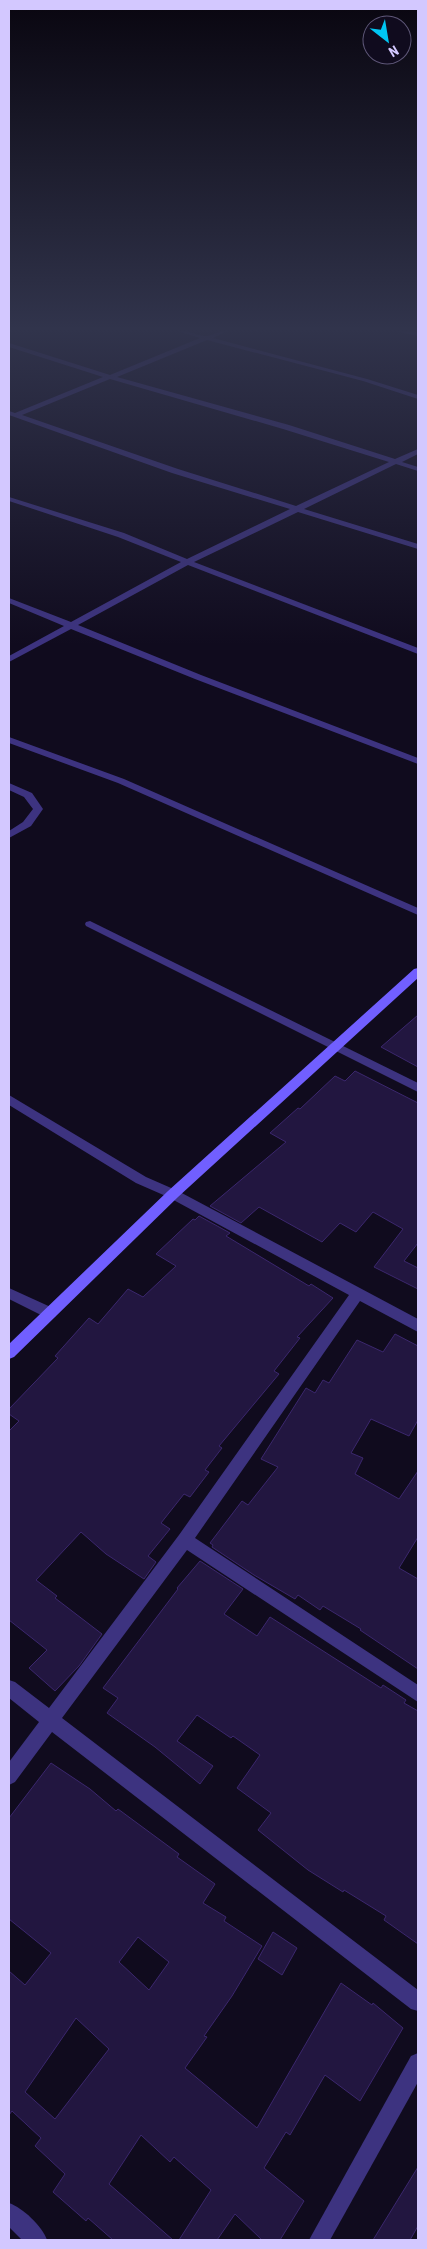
<svg xmlns="http://www.w3.org/2000/svg" width="427" height="2249" font-family="'Roboto Condensed',sans-serif">
  <rect width="100%" height="100%" fill="#100b1e"/>
  <g fill="#221640" stroke="#3b276d" fill-rule="evenodd">
    <path d="M418,1015V1067L381,1047Z"/>
    <path d="M355,1071L418,1103V1243L404,1261L418,1268V1289L374,1267L403,1229L373,1212L356,1232L340,1223L322,1242L259,1207L241,1223L210,1206L286,1142L270,1133L298,1108L300,1109L335,1076L345,1081Z"/>
    <path d="M199,1216L230,1233L226,1236L309,1286L311,1284L333,1298L297,1337L300,1338L274,1371L279,1374L219,1446L222,1448L205,1470L209,1472L190,1497L184,1494L161,1523L170,1529L148,1556L156,1562L144,1579L106,1554L81,1532L36,1580L57,1596L55,1598L102,1634L79,1666L55,1691L29,1668L47,1650L9,1620V1431L19,1421L9,1414V1409L58,1358L55,1356L89,1318L98,1324L128,1289L143,1297L176,1266L156,1254L193,1219L195,1220Z"/>
    <path d="M395,1334L418,1346V1420L409,1436L371,1419L351,1453L363,1458L355,1474L399,1499L418,1471V1537L399,1568L418,1579V1669L360,1630L361,1629L323,1606L320,1610L298,1595L295,1599L254,1575L212,1547L213,1545L210,1543L242,1501L248,1505L278,1467L261,1459L306,1388L315,1393L323,1380L329,1383L357,1340L383,1352Z"/>
    <path d="M200,1561L243,1589L224,1614L257,1636L270,1617L381,1688L383,1685L406,1700L404,1703L418,1711V1944L384,1920L386,1916L344,1890L343,1892L308,1870L258,1830L271,1813L237,1788L260,1755L233,1736L231,1738L197,1715L177,1741L213,1766L200,1784L155,1747L107,1713L118,1698L103,1688L178,1589L177,1588Z"/>
    <path d="M51,1763L90,1789L116,1811L118,1809L179,1854L177,1857L215,1884L203,1903L226,1917L224,1921L262,1946L232,1996L204,2036L207,2037L185,2068L257,2128L341,1983L372,2005L373,2003L403,2028L360,2101L325,2075L290,2135L286,2132L264,2168L304,2201L280,2240H262L235,2214L217,2240H179L211,2190L174,2157L170,2162L141,2135L109,2184L173,2240H113L88,2218L86,2221L53,2192L65,2174L35,2146L41,2138L12,2111L9,2115V1971L25,1985L51,1953L9,1919V1818ZM138,1937L169,1962L149,1990L119,1962ZM76,2018L109,2049L55,2119L25,2092Z"/>
    <path d="M273,1932L297,1948L282,1975L258,1959Z"/>
    <path d="M418,2167V2226L410,2240H373Z"/>
  </g>
  <g fill="none" stroke-linecap="round" stroke-linejoin="round">
    <g fill="#3d3380" fill-rule="evenodd">
      <path d="M178,331C188,330 197,336 207,336C214,335 219,331 227,331L213,338L367,379L418,395V399L363,381L207,340L117,377L289,425L395,459L418,449V454L402,462L418,467V471L396,464L304,509L418,544V549L298,512L194,562L418,648V654L188,565L78,625L201,675L418,758V764L195,679L71,629L9,662V656L64,626L9,603V598L71,622L181,562L118,537L9,501V497L124,533L187,559L290,509L172,473L9,415V411L15,413L103,377L9,347V343L110,375L200,338ZM110,379L283,429L389,462L296,506L178,469L22,415Z"/>
      <path d="M395,331L418,332V336Z"/>
      <path d="M9,737L124,779L418,908V915L118,783L9,743Z"/>
      <path d="M9,783L32,793L43,809L31,826L9,838V831L23,822L33,809L24,797L9,790Z"/>
      <path d="M90,921L418,1083V1092L86,926L85,924L86,922Z"/>
      <path d="M9,1095L146,1177L178,1191L418,1319V1332L360,1301L195,1538L418,1685V1702L187,1550L62,1718L418,1990V2011L411,2009L52,1732L15,1782L9,1785V1762L39,1722L9,1698V1680L15,1682L49,1708L179,1535L349,1295L168,1197L136,1183L9,1105Z"/>
      <path d="M9,1288L55,1309L57,1313L55,1317L50,1319L45,1317L9,1299Z"/>
      <path d="M418,2053V2082L330,2240H309L411,2056Z"/>
      <path d="M9,2203C23,2208 42,2226 47,2240H22L9,2227Z"/>
    </g>
    <path fill="#715fff" fill-rule="evenodd" d="M418,968V978L178,1197L14,1357L9,1359V1344L168,1191L414,969Z"/>
  </g>
  <linearGradient id="sky" x2="0" y2="1"><stop stop-color="#090610"/><stop offset="0.51" stop-color="#31344c"/><stop offset="1" stop-color="#31344c" stop-opacity="0"/></linearGradient>
  <rect width="427" height="645" fill="url(#sky)"/>
  <rect width="427" height="2249" fill="none" stroke="#d3c8ff" stroke-width="20"/>
  <g transform="translate(387 40) rotate(149)"><circle r="24" fill="#100b1e" stroke="#5e5778"/>
  <path d="M0-4L9 19L0 12L-9 19Z" fill="#00c6f3"/>
  <text y="-8" font-size="14" font-weight="bold" text-anchor="middle" fill="#d3c8ff">N</text>
  </g>
</svg>
